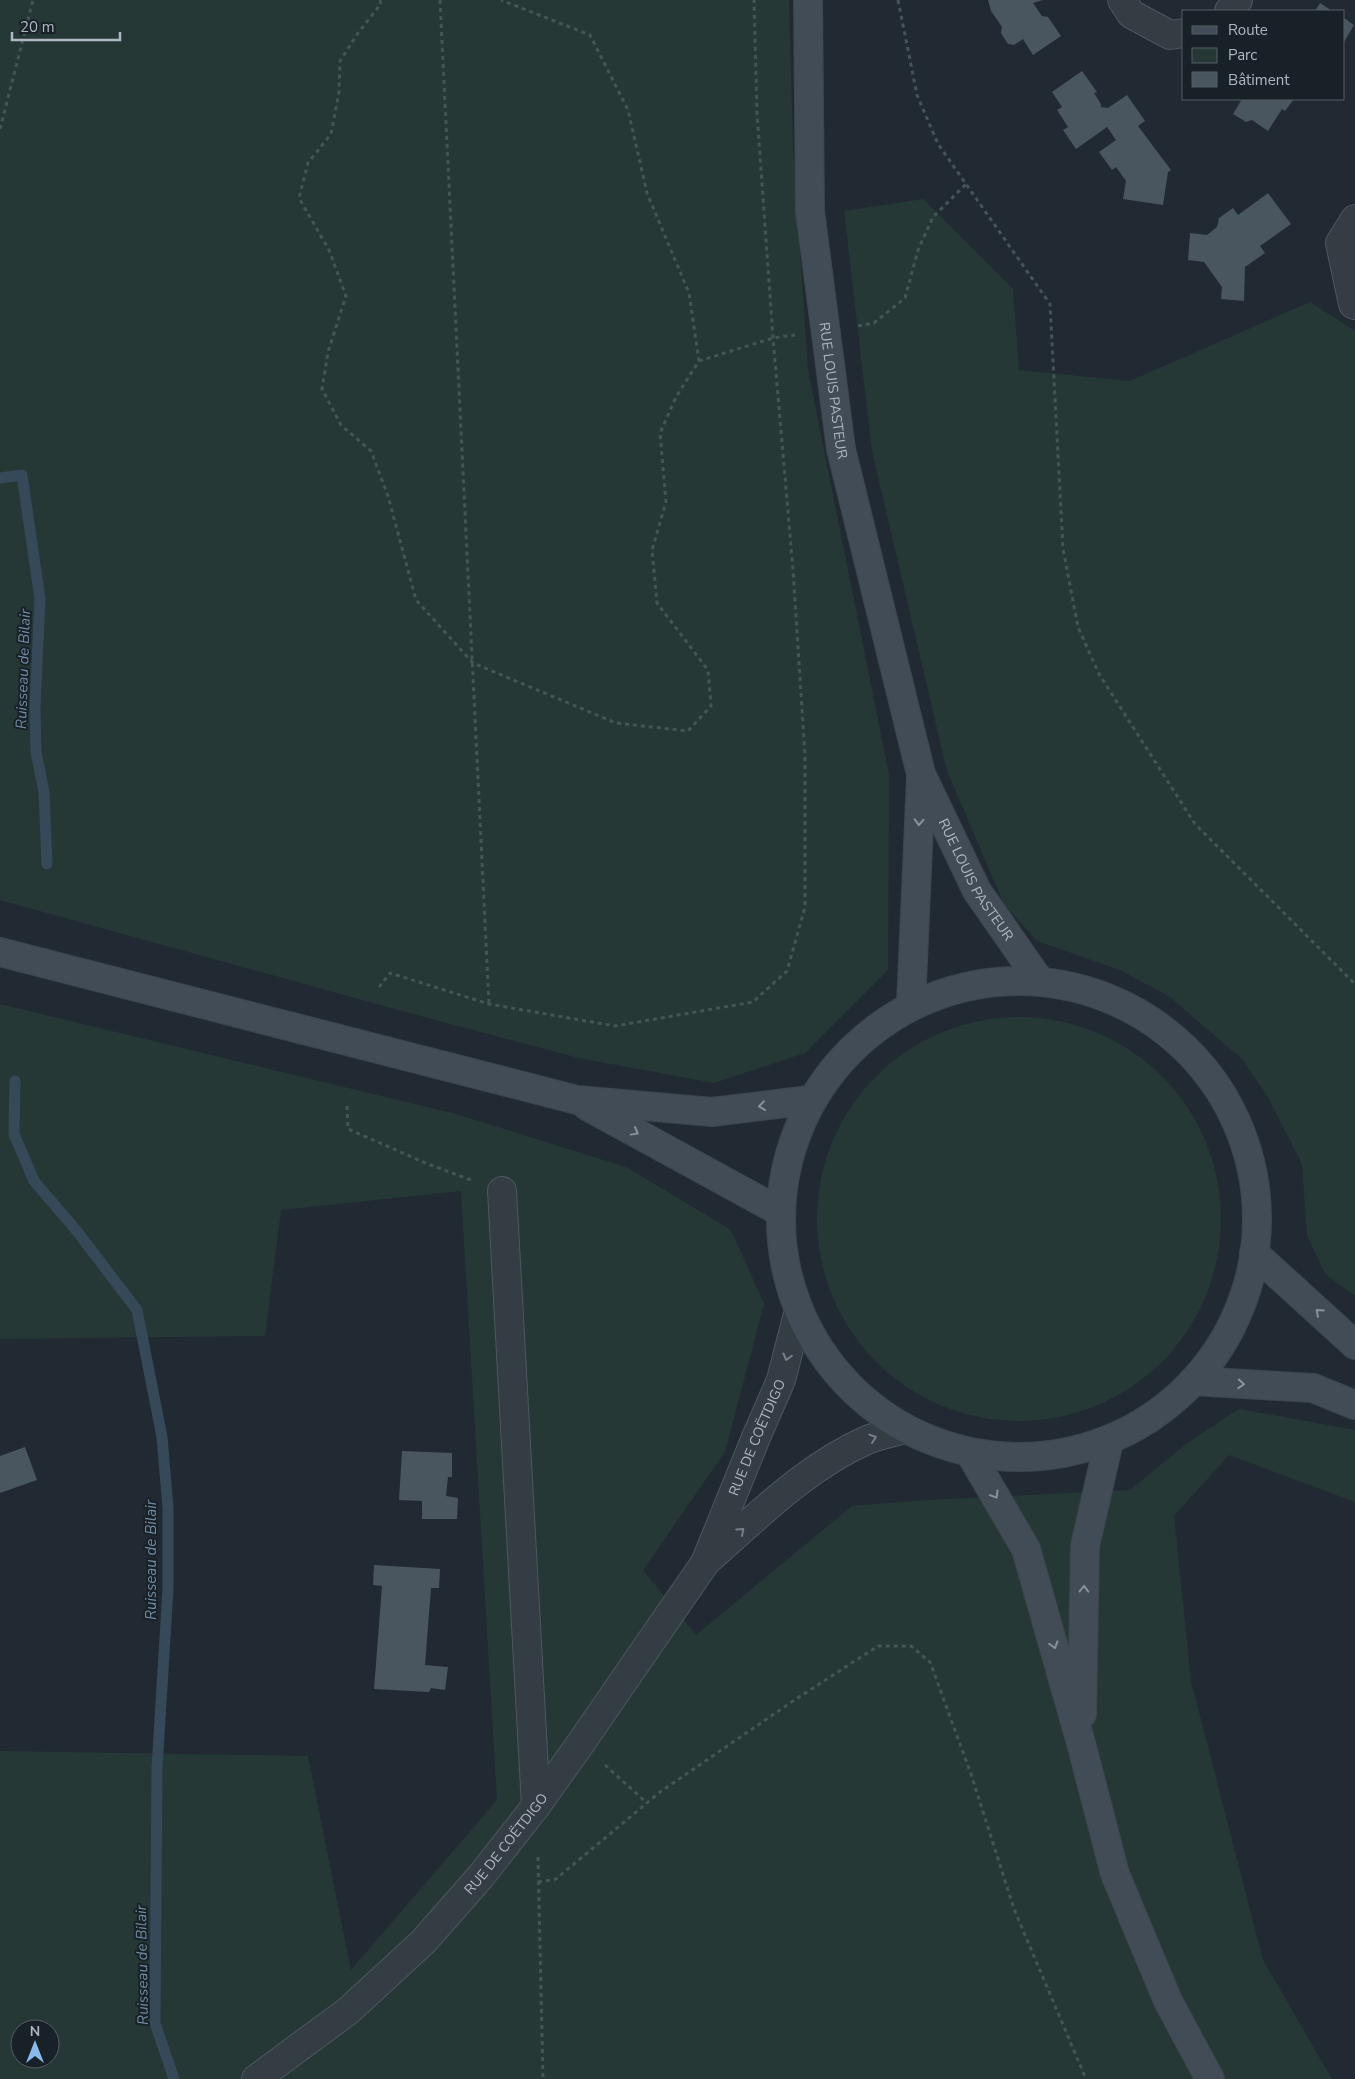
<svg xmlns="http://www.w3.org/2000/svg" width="1355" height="2079" font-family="'Nunito Sans',sans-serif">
  <rect width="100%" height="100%" fill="#212a33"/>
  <g fill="#253836" fill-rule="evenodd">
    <path d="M0,0H789L793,148L808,370L889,775L888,970L805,1053L714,1083L579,1058L413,1014L0,900Z"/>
    <path d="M923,199L1013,289L1019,370L1130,381L1310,302L1355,331V1296L1325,1274L1307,1235L1302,1164L1268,1097L1243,1060L1170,997L1120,970L1037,941L1004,904L947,771L872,451L844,211Z"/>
    <path d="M0,1004L456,1114L626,1167L731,1230L764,1304L725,1452L643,1570L696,1635L852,1506L928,1500L1130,1490L1186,1444L1239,1409L1355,1430V1502L1229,1455L1174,1516L1191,1681L1263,1960L1332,2079H0V1751L308,1756L351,1970L497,1800L461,1191L281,1210L265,1336L0,1339ZM20,2029H50V2059H20Z"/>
    <circle cx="1019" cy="1219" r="202"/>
  </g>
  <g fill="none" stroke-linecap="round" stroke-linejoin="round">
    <g stroke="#364959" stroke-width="11">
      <path d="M0,478L22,475L40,599L35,707L36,752L44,792L47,864"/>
      <path d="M15,1081L14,1134L34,1181L76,1230L137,1310L162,1437L168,1508V1589L157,1768L155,2023L174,2079"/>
    </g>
  </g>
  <g fill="#49555f">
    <path d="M988,0H1043L1033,3L1042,16L1048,17L1061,36L1033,55L1023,39L1014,45L1008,44L1001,33L1002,27L991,11Z"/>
    <path d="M1320,3L1332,11H1315Z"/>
    <path d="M1344,18L1354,25L1344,42Z"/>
    <path d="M1082,71L1097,92L1094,93L1101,104V107L1108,108L1127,95L1145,121L1138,126L1171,170L1168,172L1163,205L1123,199L1126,181L1116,167L1112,170L1099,152L1116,140L1107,127L1076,149L1063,130L1068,127L1057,110L1062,107L1052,92Z"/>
    <path d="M1242,99H1294L1285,111L1282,109L1268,131L1252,120L1246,122L1233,114Z"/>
    <path d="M1268,193L1291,224L1260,246L1265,253L1245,267L1244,301L1221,299L1222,287L1204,262L1188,260L1190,233L1207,235L1217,227L1219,218L1233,208L1238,215Z"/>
    <path d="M25,1447L37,1480L0,1493V1456Z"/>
    <path d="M402,1451L452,1453V1477H448L446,1496L458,1498L457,1519H422V1501L399,1500Z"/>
    <path d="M374,1565L440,1569L439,1588H431L425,1665L448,1667L445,1690L431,1688L429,1692L374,1689L382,1586L373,1585Z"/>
  </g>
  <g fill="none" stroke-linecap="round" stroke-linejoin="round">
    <defs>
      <g id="street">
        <path d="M1122,0L1131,14L1170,35L1184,33"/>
        <path d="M1229,11L1238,0"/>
        <path d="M1355,219L1340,243L1353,304L1355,305"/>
        <path d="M502,1191L536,1806"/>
        <path d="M709,1559C759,1515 806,1467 867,1440C879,1435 892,1433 904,1429"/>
        <path id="s1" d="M256,2079L348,2011L423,1942L481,1876L536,1806L576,1750L705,1563L757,1435L781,1380L799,1310"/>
      </g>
      <g id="secondary">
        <path id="s2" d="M808,0L810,211L841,449L921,774L977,891L1039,980"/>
        <path d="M0,952L577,1100L712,1112L810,1100"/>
        <circle cx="1019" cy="1219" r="238"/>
        <path d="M911,1005L921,778"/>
        <path d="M587,1106L779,1211"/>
        <path d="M1254,1253L1355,1345"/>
        <path d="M1193,1381L1313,1388L1355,1405"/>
        <path d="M970,1453L1026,1549L1081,1743L1115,1874L1168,2001L1210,2079"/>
        <path d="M1082,1714L1085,1546L1109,1441"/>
      </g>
    </defs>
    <use href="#street" stroke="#4e575f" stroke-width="30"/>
    <use href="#secondary" stroke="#3d454d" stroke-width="30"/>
    <g stroke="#455" stroke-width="3" stroke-dasharray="4 4" stroke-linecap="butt">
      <path d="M380,0L381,4L358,33L340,61L339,92L331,134L308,163L299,198L329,250L346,296L328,352L322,389L341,425L371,451L388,496L416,600L473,663L616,723L688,731L711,706L708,670L657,603L652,550L666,502L660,433L676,397L699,361L689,293L647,193L628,110L590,35L501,0"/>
      <path d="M440,0L489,1004"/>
      <path d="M898,0L917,95L938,144L1050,304L1063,549L1078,627L1099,674L1195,824L1355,984"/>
      <path d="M0,129L33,0"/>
      <path d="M858,326L874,323L905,298L918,250L933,217L966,184"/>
      <path d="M699,361L773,338L795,335"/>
      <path d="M379,987L390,973L489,1004L615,1026L753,1002L787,971L805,907V756L793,570L773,338L757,113L754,0"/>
      <path d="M347,1106L348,1129L428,1164L471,1180"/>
      <path d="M605,1765L647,1803"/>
      <path d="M538,1857L543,2079"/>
      <path d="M538,1882L556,1879L660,1792L793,1701L878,1646H911L930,1662L971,1774L1014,1909L1086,2079"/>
    </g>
    <use href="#street" stroke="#343c44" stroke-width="28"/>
    <use href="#secondary" stroke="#424c56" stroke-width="28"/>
  </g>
  <defs><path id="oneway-chevron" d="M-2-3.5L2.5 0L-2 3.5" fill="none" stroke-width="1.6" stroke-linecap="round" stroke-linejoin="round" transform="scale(1.25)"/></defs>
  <g stroke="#88929c">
    <use href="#oneway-chevron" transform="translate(919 822) rotate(93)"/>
    <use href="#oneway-chevron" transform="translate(762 1106) rotate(173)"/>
    <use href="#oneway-chevron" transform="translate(635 1132) rotate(29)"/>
    <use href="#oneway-chevron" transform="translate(1319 1312) rotate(-138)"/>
    <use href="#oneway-chevron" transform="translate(1241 1384) rotate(4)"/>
    <use href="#oneway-chevron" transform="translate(995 1495) rotate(59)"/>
    <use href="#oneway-chevron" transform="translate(1084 1589) rotate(-89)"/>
    <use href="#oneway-chevron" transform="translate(1054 1645) rotate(74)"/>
  </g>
  <g stroke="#778089">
    <use href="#oneway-chevron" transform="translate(787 1357) rotate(105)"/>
    <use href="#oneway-chevron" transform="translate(873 1438) rotate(-19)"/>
    <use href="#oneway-chevron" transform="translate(741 1531) rotate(-42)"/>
  </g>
  <g text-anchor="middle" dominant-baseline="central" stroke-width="4" stroke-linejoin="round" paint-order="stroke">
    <g font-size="14" fill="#aeb7c1" stroke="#192128">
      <text stroke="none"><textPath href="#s2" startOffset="392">RUE LOUIS PASTEUR</textPath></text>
      <text stroke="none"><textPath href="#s2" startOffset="905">RUE LOUIS PASTEUR</textPath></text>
      <text stroke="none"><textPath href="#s1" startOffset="825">RUE DE COËTDIGO</textPath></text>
      <text stroke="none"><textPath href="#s1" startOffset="345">RUE DE COËTDIGO</textPath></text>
    </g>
    <g font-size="15" font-style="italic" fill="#718ca2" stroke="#192128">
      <text transform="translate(23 669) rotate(-88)">Ruisseau de Bilair</text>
      <text transform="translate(151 1560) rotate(-90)">Ruisseau de Bilair</text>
      <text transform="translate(142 1965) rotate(-91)">Ruisseau de Bilair</text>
    </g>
  </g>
  <rect x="1182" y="10" width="162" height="90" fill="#192128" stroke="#555d65"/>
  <rect x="1192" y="26" width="25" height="8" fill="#424c56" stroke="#555d65"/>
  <text x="1228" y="35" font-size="15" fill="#aeb7c1">Route</text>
  <rect x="1192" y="48" width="25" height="15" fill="#253836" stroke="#555d65"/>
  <text x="1228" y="60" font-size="15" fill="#aeb7c1">Parc</text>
  <rect x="1192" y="72" width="25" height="15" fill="#49555f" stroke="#555d65"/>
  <text x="1228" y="85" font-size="15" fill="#aeb7c1">Bâtiment</text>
  <g transform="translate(35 2044)"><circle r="24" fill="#192128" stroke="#555d65"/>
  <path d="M0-4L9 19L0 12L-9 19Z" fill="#88baec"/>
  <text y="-8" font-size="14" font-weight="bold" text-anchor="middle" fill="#aeb7c1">N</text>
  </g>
  <path d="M12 32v8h108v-8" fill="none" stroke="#aeb7c1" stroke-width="2.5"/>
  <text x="20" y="32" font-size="15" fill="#aeb7c1" stroke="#192128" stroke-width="4" paint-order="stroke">20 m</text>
</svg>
